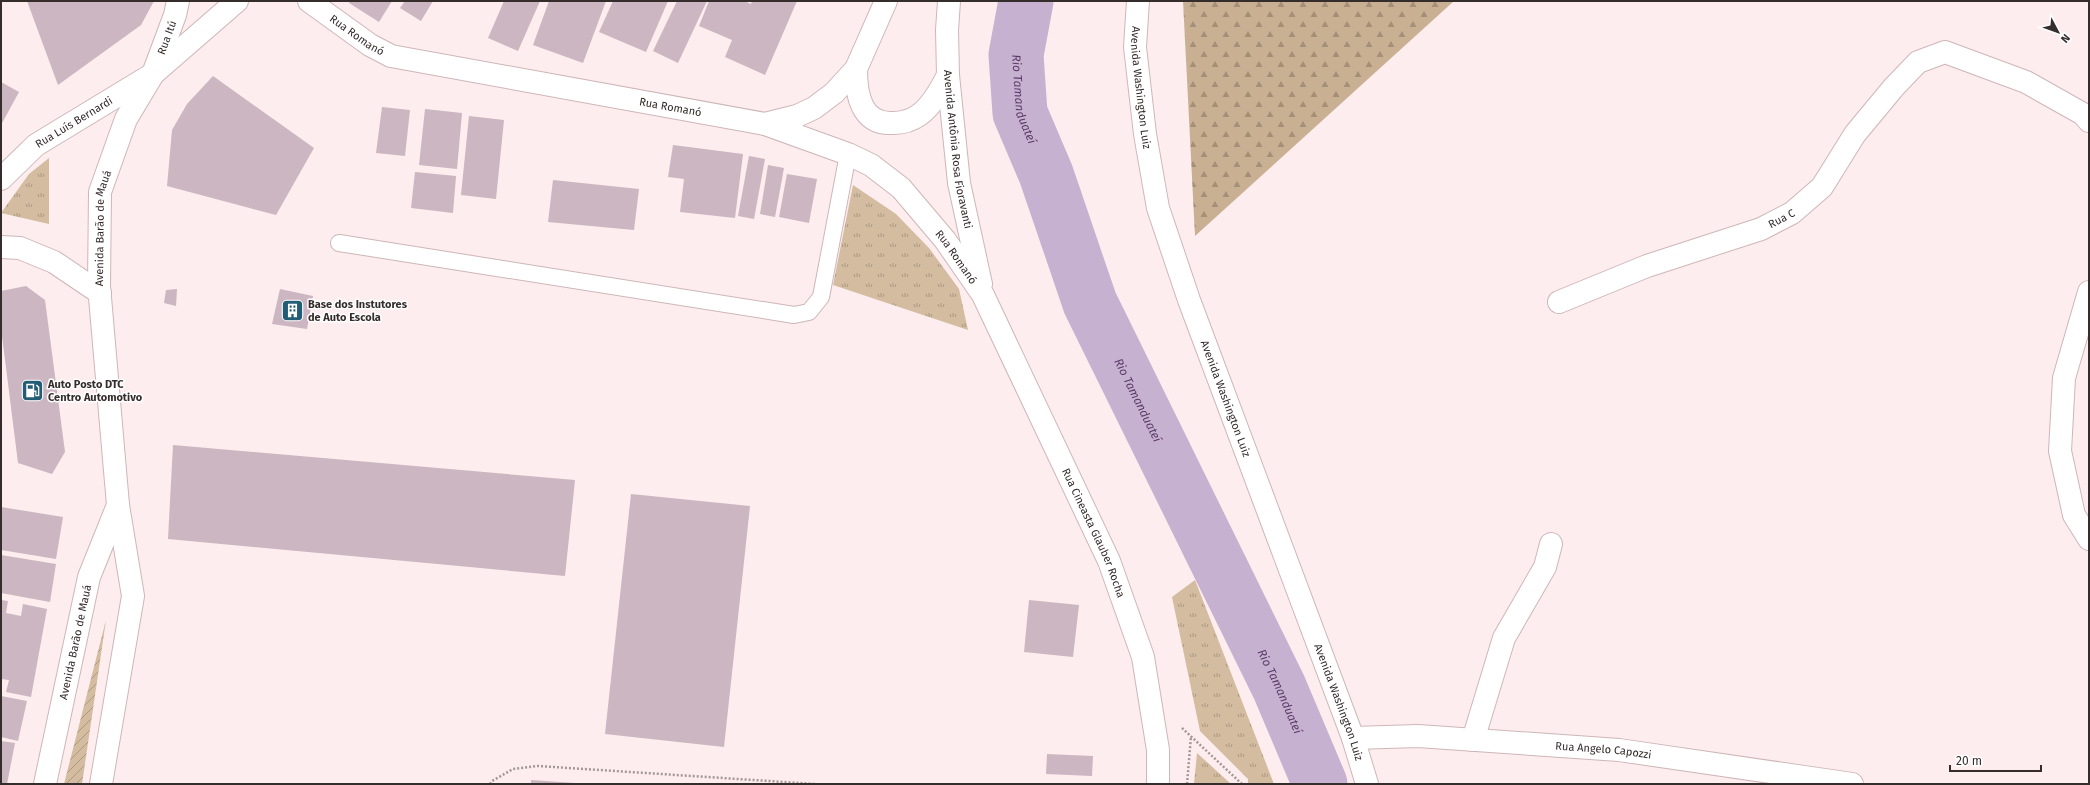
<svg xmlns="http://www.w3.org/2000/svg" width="2090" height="785" font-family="'Fira Sans',sans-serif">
  <defs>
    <pattern id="grass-tufts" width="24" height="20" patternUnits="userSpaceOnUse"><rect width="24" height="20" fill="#d3bc9f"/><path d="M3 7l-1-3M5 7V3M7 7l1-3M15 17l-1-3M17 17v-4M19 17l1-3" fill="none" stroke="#ac9982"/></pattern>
    <pattern id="forest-firs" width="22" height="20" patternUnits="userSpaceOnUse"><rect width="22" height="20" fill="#c9b093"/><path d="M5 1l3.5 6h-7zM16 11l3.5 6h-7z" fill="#a48f78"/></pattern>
    <pattern id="garden-furrows" width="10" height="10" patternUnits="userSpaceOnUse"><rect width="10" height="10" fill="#d3bc9f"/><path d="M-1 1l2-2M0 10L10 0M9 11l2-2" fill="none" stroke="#ac9982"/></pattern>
  </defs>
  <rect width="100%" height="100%" fill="#fdedee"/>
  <g fill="url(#grass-tufts)">
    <path d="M49,158V224L1,213L29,174Z"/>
    <path d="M853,185L896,214L929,248L959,289L968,330L833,285Z"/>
    <path d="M1195,580L1274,784H1248V779L1200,731L1172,597Z"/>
    <path d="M1197,753L1231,784H1194Z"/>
  </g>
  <path fill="url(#forest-firs)" d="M1183,1H1454L1195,236Z"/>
  <path fill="url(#garden-furrows)" d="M106,620L82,784H64Z"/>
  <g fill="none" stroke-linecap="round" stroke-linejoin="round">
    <path stroke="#c7b1d0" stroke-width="55" id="s1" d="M1026,1L1016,55L1020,113L1046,174L1090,303L1279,687L1320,784"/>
  </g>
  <g fill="#ccb6c1">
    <path d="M27,1H154L141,25L58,85Z"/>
    <path d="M350,1H392L379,22L349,3Z"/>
    <path d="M405,1H433L421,21L400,8Z"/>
    <path d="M504,1H540L518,51L488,38Z"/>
    <path d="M549,1H606L583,63L533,45Z"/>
    <path d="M613,1H668L646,52L599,32Z"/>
    <path d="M677,1H707L678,63L653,51Z"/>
    <path d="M709,1H744L751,4L752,1H797L765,75L725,57L732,40L699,26Z"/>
    <path d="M213,76L314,148L276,215L167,186L172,130L187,104Z"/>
    <path d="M1,82L19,92L1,125Z"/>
    <path d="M382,107L410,110L405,156L376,153Z"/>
    <path d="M425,109L462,113L457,169L419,165Z"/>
    <path d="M469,116L504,120L496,199L461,195Z"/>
    <path d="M673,145L743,154L735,218L680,212L684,179L668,177Z"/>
    <path d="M749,156L765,159L754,219L738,216Z"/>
    <path d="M768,165L784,168L775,217L760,214Z"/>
    <path d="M415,172L456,176L453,213L411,208Z"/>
    <path d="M787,174L817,179L809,223L779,217Z"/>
    <path d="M553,180L639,189L634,230L548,222Z"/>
    <path d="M26,286L45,300L65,452L52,474L18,463L1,328V291Z"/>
    <path d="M177,289L176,306L164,303L166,290Z"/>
    <path d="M280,289L313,296L307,329L272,324Z"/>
    <path d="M173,445L575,480L565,576L168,539Z"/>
    <path d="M631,494L750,506L724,747L605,734Z"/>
    <path d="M1,507L63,517L56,559L1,550Z"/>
    <path d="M1,555L56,564L50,602L1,593Z"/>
    <path d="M1,600L8,601L6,613L21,616L23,604L47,609L31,697L6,692L9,680L1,679Z"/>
    <path d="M1029,600L1079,605L1073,657L1024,652Z"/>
    <path d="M1,696L27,701L18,741L1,737Z"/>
    <path d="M1,741L15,743L7,784H1Z"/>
    <path d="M1047,754L1093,756L1092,776L1046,774Z"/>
    <path d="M531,780L575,783V784H531Z"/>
  </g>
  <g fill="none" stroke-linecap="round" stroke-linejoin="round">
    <defs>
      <path id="service" d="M339,243L794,315L809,312L821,297L848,154"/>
      <g id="minor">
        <path id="s2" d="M1,179L36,145L153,74"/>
        <path d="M1,247L20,248L54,262L100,293"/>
        <path d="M2089,292L2064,378L2060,451L2074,515L2089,539"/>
        <path id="s3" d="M1559,302L1647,266L1761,229L1792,213L1822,187L1855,134L1894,87L1918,62L1945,52L2026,82L2083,114L2089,121"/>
        <path id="s4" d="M1353,738L1418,736L1619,750L1852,784"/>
        <path d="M1473,740L1504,638L1545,567L1551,544"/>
      </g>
      <g id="tertiary">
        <path id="s5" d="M1138,1L1135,47L1145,134L1158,208L1189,300L1353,738L1367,784"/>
      </g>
      <g id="secondary">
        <path id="s6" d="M153,74L175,15L178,1"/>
      </g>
      <g id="primary">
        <path id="s7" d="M309,1L370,45L391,56L765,124L848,154L871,165L901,188L945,240L983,295L1109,561L1143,657L1158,750V784"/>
        <path id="s8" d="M949,1L947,30L948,75L959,183L981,284"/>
        <path d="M856,69C856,94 861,125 893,123C902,123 912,120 919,115C932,106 941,89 948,75"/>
        <path d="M765,124L797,116L814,108L834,93L856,69L886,1"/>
        <path id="s9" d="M45,784L89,577L118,505"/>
        <path id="s10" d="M101,784L133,596L118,505L99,286L100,192L126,119L153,74L237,1"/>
      </g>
    </defs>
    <use href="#service" stroke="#cfb6b8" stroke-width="18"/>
    <use href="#minor" stroke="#cfb6b8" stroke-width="24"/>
    <use href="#tertiary" stroke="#cfb6b8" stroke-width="24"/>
    <use href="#secondary" stroke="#cfb6b8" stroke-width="24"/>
    <use href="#primary" stroke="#cfb6b8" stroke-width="24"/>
    <g stroke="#a49798" stroke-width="2.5" stroke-dasharray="2 2" stroke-linecap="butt">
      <path d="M1182,728L1242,784"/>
      <path d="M490,784L492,781L513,769L538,766L815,784"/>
      <path d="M1187,784L1191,736"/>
    </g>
    <use href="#service" stroke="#fff" stroke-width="16"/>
    <use href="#minor" stroke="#fff" stroke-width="22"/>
    <use href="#tertiary" stroke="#fff" stroke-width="22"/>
    <use href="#secondary" stroke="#fff" stroke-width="22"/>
    <use href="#primary" stroke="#fff" stroke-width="22"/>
  </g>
  <defs>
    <symbol id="building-square" viewBox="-11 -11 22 22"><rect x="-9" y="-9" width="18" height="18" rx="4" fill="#225d75" stroke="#fff"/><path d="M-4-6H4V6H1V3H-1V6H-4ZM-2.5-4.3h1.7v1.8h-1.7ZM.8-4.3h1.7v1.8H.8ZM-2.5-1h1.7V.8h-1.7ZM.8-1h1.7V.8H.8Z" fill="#fff"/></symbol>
    <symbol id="fuel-square" viewBox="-11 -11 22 22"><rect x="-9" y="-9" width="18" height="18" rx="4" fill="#225d75" stroke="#fff"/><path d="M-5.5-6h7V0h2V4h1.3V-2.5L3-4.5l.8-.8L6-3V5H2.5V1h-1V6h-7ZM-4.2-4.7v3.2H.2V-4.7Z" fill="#fff"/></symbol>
  </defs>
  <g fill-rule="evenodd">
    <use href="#building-square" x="280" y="298" width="25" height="25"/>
    <use href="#fuel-square" x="20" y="378" width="25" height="25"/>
  </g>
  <g text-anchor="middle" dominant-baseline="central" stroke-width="3" stroke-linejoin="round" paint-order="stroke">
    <g font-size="11" fill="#352c2c" stroke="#fff">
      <text stroke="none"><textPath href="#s7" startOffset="59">Rua Romanó</textPath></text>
      <text stroke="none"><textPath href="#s6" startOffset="39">Rua Itú</textPath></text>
      <text stroke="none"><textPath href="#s5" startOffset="87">Avenida Washington Luiz</textPath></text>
      <text stroke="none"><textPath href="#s7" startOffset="383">Rua Romanó</textPath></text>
      <text stroke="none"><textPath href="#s2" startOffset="93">Rua Luís Bernardi</textPath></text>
      <text stroke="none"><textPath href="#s8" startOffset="149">Avenida Antônia Rosa Fioravanti</textPath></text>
      <text stroke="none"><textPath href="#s3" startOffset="238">Rua C</textPath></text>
      <text stroke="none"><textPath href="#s10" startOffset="561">Avenida Barão de Mauá</textPath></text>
      <text stroke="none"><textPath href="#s7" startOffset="719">Rua Romanó</textPath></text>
      <text stroke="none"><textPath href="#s5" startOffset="411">Avenida Washington Luiz</textPath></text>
      <text stroke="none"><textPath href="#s7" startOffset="1028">Rua Cineasta Glauber Rocha</textPath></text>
      <text stroke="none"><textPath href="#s9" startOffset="145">Avenida Barão de Mauá</textPath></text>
      <text stroke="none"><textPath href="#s5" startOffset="735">Avenida Washington Luiz</textPath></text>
      <text stroke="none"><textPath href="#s4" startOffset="251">Rua Angelo Capozzi</textPath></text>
    </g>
    <g font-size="11" font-weight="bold" fill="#352c2c" stroke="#fff" text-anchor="start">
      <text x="308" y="304">Base dos Instutores<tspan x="308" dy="13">de Auto Escola</tspan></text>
      <text x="48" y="384">Auto Posto DTC<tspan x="48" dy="13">Centro Automotivo</tspan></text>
    </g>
    <g font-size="12" font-style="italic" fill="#5a3b67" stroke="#fff">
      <text stroke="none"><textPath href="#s1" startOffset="100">Rio Tamanduateí</textPath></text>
      <text stroke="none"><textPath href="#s1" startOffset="424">Rio Tamanduateí</textPath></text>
      <text stroke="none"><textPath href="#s1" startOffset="748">Rio Tamanduateí</textPath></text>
    </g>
  </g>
  <rect width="2090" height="785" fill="none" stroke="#352c2c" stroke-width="4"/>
  <g transform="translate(2058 32) rotate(131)" stroke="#ffffff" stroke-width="3" paint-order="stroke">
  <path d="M0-3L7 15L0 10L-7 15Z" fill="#352c2c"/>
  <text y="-6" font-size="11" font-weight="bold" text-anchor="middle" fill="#352c2c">N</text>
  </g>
  <path d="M1950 765v6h91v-6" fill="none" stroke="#352c2c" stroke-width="2"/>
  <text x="1956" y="765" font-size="12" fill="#352c2c" stroke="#ffffff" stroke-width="3" paint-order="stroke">20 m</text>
</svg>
